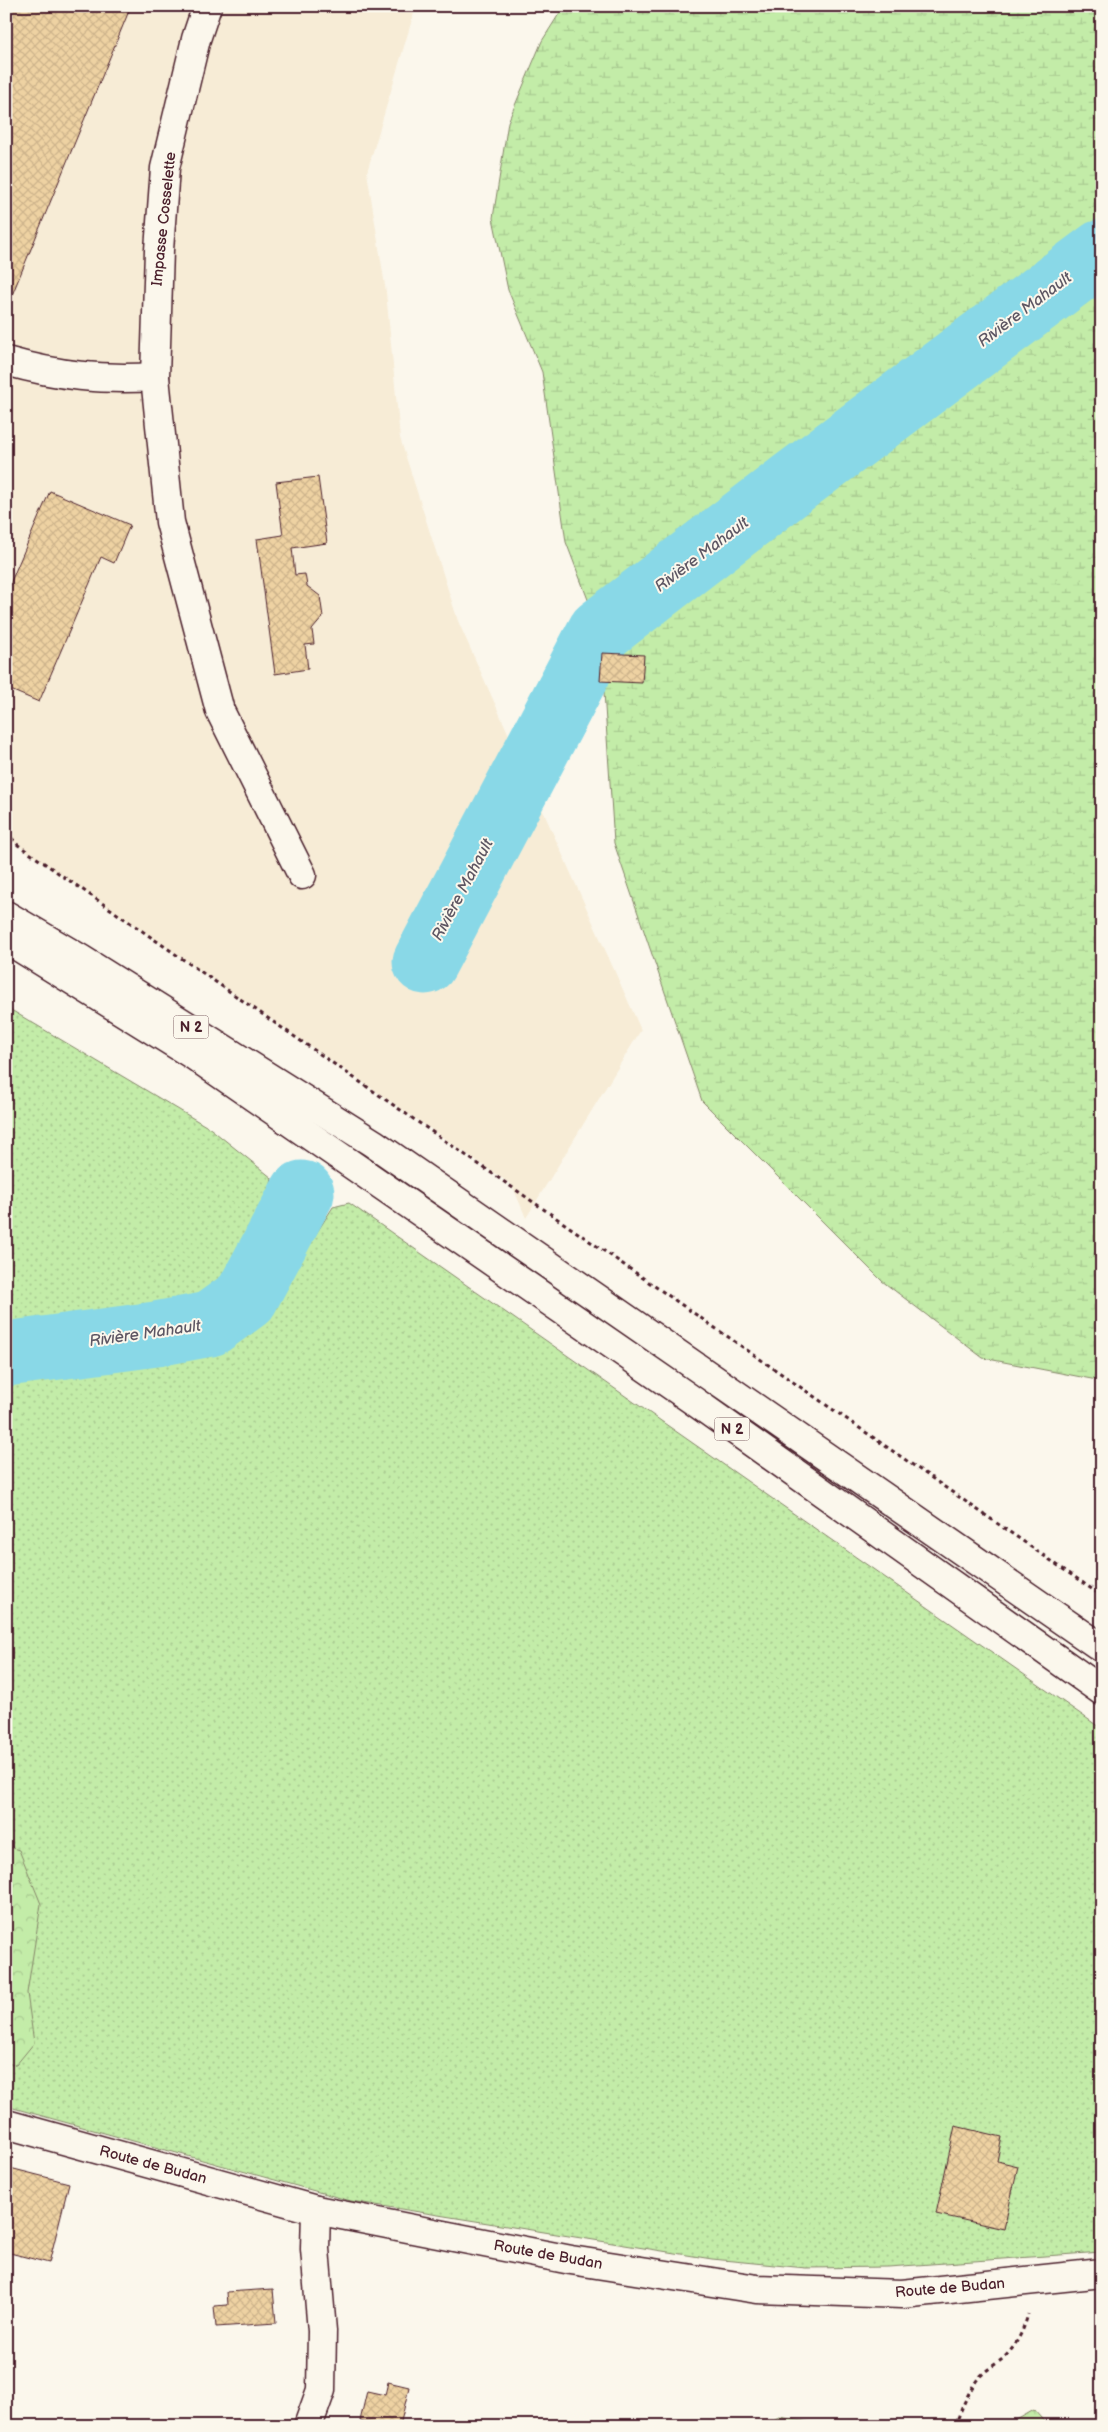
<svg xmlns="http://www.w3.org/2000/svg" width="1108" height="2432" font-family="'Balsamiq Sans',sans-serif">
  <defs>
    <pattern id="grass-dots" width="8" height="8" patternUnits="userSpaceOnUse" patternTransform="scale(1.25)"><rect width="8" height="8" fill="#c3eca8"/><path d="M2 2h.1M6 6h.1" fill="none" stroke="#a9ca91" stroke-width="1.8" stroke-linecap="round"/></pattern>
    <pattern id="forest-crowns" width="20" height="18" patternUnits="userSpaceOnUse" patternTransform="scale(1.25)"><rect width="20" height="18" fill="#c3eca8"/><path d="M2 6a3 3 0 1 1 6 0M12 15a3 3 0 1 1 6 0" fill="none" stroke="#a9ca91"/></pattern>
    <pattern id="wetland-marsh" width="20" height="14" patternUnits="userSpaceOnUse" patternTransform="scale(1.25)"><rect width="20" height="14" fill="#c3eca8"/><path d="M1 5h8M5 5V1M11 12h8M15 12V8" fill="none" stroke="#a9ca91"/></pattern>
    <pattern id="building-cross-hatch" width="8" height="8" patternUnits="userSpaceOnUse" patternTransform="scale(1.25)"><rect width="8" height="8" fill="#eed2a2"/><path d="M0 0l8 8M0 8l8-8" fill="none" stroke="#ceb48c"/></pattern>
  </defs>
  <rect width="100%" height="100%" fill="#fbf7ec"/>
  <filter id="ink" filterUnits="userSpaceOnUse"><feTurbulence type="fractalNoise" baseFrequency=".02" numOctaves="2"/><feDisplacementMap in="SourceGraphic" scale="10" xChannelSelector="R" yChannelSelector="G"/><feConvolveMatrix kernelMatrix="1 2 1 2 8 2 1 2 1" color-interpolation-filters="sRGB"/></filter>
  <g filter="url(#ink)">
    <path fill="#f7ecd6" d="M6,6H416L367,172L386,292L400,438L458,621L641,1030L526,1218L512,1185L6,837Z"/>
    <g fill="url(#grass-dots)" stroke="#86866a">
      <path d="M6,1007L211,1129L272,1178L267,1209L217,1289L175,1310L87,1327L6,1337Z"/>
      <path d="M349,1203L1102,1729V2252L888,2267L806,2268L712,2259L351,2201L6,2106V1378L195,1350L237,1335L276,1297L333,1207Z"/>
    </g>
    <g fill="url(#forest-crowns)" stroke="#86866a">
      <path d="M6,1846L19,1850L41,1904L27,1993L34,2043L16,2065L6,2063Z"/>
      <path d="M1034,2410L1048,2426H1006Z"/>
      <path d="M779,2417L815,2423V2426H761Z"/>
    </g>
    <path fill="url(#wetland-marsh)" stroke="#86866a" d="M564,6H1102V1381L983,1358L882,1281L702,1101L614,843L600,631L566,542L542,372L508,290L493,218L508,122L542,41Z"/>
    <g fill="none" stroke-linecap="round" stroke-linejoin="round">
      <g stroke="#89d8e7" stroke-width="65">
        <path d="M425,962L600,631L793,483L1102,252"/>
        <path d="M6,1354L156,1334L210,1324L246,1298L302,1193"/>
      </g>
    </g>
    <g fill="url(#building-cross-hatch)" stroke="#4a1f2b">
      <path d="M6,6H131L12,295L6,293Z"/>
      <path d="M318,477L327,543L292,548L295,575L305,574L307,586L320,596L323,617L312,630L314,644L305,645L308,669L275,674L257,539L283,535L276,482Z"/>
      <path d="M50,491L130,525L114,563L101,557L39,702L6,688V593Z"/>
      <path d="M602,653L644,655L642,683L600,681Z"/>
      <path d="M955,2126L1002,2137L997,2161L1018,2166L1004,2229L936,2214Z"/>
      <path d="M6,2167L69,2183L49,2263L6,2252Z"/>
      <path d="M273,2289L276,2323L216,2327L214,2306L228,2305L227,2292Z"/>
      <path d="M388,2382L409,2387L400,2426H382L360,2421L367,2391L385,2395Z"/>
    </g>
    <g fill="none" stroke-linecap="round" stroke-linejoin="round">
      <defs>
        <g id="minor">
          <path d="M207,6L196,39L165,168L159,250L155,377L170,522L220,711L302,875"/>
          <path d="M6,361C59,376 101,380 155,377"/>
          <path d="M6,2124L316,2210L571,2260L757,2289L902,2294L1102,2273"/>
          <path d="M308,2426L321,2390L322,2331L315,2249L316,2210"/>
        </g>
        <g id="highway">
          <path d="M6,915L81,959L373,1143L1102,1648"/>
          <path d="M6,939L193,1055L691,1399L1102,1691"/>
        </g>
      </defs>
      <use href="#minor" stroke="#4a1f2b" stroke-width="31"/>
      <use href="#highway" stroke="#4a1f2b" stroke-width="31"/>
      <g stroke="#4a1f2b" stroke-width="3" stroke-dasharray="4 4" stroke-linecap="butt">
        <path d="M6,832L18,845L1102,1596"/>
        <path d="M955,2426C961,2410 967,2394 977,2380C983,2372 993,2366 1001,2360C1015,2349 1024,2330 1028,2314"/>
      </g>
      <use href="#minor" stroke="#fbf7ec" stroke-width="28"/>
      <use href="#highway" stroke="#fbf7ec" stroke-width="28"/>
    </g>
  </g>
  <g text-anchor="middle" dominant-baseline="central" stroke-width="4" stroke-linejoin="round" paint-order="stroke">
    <g fill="#fbf7ec" stroke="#7f6065" stroke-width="1">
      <rect x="173.5" y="1015.5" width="35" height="23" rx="4"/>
      <rect x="714.5" y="1417.5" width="35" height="23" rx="4"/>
    </g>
    <g font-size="14" font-weight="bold" fill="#4a1f2b">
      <text x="191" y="1027">N 2</text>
      <text x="732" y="1429">N 2</text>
    </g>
    <g font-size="15" fill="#4a1f2b" stroke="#fbf7ec">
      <text transform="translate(164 219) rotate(-84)">Impasse Cosselette</text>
      <text transform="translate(153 2165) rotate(15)">Route de Budan</text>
      <text transform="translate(548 2255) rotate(10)">Route de Budan</text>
      <text transform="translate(950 2288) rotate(-5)">Route de Budan</text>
    </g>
    <g font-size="16" font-style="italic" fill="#5d5663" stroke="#fbf7ec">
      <text transform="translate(1025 310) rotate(-37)">Rivière Mahault</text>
      <text transform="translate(702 555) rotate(-37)">Rivière Mahault</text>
      <text transform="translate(463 890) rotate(-62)">Rivière Mahault</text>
      <text transform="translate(145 1334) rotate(-8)">Rivière Mahault</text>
    </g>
  </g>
  <rect width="1108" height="2432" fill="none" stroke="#fbf7ec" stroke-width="25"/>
  <rect x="12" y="12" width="1083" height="2407" fill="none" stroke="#4a1f2b" stroke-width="2" filter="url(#ink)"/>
</svg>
